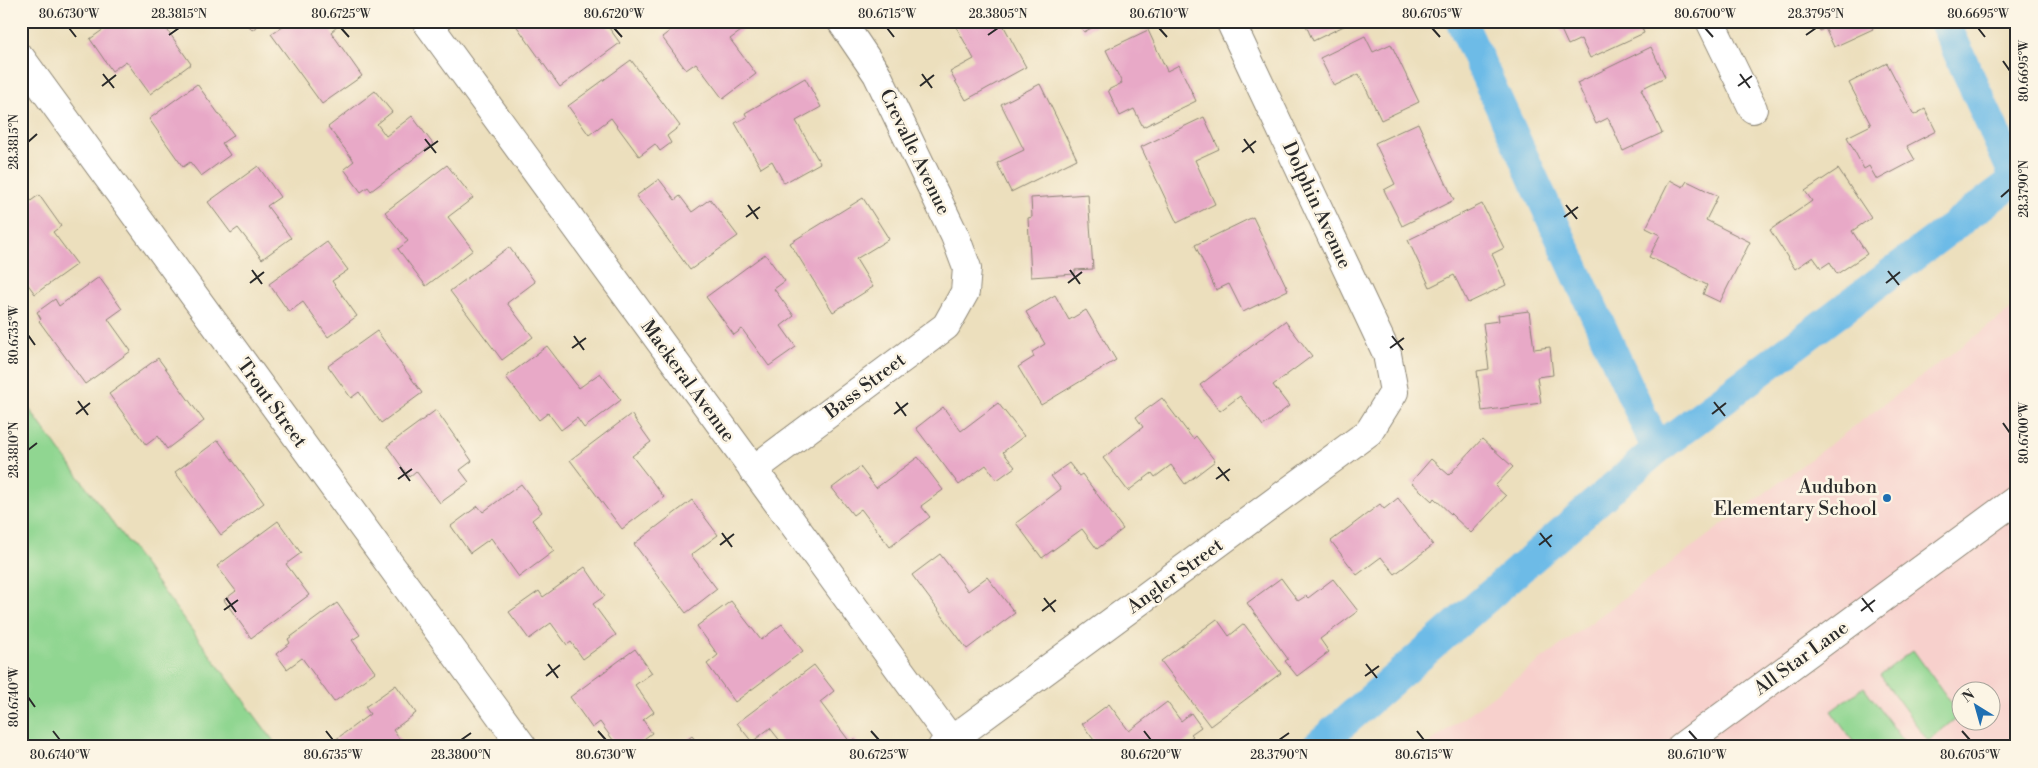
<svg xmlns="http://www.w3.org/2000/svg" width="2038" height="768" font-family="'Libre Bodoni',serif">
  <rect width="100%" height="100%" fill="#fcf5e5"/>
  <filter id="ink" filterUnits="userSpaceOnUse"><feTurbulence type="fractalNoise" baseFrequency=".02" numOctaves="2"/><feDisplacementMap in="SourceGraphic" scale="10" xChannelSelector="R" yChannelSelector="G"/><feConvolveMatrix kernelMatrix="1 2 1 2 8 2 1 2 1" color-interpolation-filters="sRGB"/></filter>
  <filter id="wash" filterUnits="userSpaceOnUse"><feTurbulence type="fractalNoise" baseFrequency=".0096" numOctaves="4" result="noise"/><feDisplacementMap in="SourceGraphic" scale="20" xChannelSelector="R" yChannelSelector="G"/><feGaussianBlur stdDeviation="1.12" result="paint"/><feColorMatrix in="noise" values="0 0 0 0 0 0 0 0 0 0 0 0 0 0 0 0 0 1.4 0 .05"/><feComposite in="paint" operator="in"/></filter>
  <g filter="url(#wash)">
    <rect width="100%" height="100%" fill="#ecdfbd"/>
    <path fill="#f7d0cc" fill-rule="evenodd" d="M2017,305V747H1424ZM1960,690H1990V720H1960Z"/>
    <g fill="#90d691" stroke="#5e805e">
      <path d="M21,398L278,747H21Z"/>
      <path d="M1913,650L1960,715L1928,741L1880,675Z"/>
      <path d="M1864,687L1908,747H1857L1831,711Z"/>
    </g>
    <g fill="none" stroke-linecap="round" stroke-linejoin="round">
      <g stroke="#6dbbe7" stroke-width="31">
        <path d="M1461,21L1657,449"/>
        <path d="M1316,747L1657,449L2016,179L1944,21"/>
      </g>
    </g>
    <g id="blocks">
      <g fill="#e8a9c7">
        <path d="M115,21H169L171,24L166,28L191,64L150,94L126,61L112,71L90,39Z"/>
        <path d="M246,21H264L252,30Z"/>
        <path d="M290,21H344L331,32L362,76L322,104L271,34Z"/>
        <path d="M513,21H604L620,43L560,87Z"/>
        <path d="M683,21H755L730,39L756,74L723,99L696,63L686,70L662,37Z"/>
        <path d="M953,21H1001L1026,67L966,100L950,72L974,59Z"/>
        <path d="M1077,21H1104L1084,32Z"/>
        <path d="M1304,21H1354L1313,41Z"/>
        <path d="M1557,21H1639L1644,33L1590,58L1581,39L1568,45Z"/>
        <path d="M1816,21H1869L1873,29L1834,47L1825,28L1820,31Z"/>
        <path d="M1148,30L1167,71L1179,65L1196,101L1143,127L1134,109L1120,116L1108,90L1122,83L1106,50Z"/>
        <path d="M1365,36L1373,52L1391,44L1419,102L1381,120L1359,74L1334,86L1320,58Z"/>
        <path d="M1651,47L1665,77L1641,89L1662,133L1623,151L1608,118L1596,124L1577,83Z"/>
        <path d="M631,60L680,126L667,136L671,143L660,151L655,144L639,156L611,118L589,135L568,106Z"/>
        <path d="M1887,63L1914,115L1925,109L1936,131L1907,146L1915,160L1877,180L1869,166L1864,169L1847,137L1871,125L1849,83Z"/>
        <path d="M805,78L821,107L796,121L820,163L784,183L772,161L761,168L735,123L747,117L745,113Z"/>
        <path d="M197,84L234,135L222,143L230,155L201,176L190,162L183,167L149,119Z"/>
        <path d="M1040,84L1077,159L1011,192L997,163L1024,150L1001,104Z"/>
        <path d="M375,91L392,112L377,124L386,136L412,116L433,144L371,191L368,187L361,192L344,169L354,161L328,127Z"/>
        <path d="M1204,117L1219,149L1195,160L1215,204L1177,223L1141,147Z"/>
        <path d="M1418,123L1454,200L1402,226L1384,190L1395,184L1375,143Z"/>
        <path d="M447,165L473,198L448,217L473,250L426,286L398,249L408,241L385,212Z"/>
        <path d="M258,166L280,197L267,206L291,238L262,259L238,228L231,233L208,202Z"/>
        <path d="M1838,169L1871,218L1852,231L1867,254L1837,274L1830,262L1821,268L1813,257L1795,269L1770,230L1812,201L1805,191Z"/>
        <path d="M659,179L675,200L680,196L692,212L710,199L738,236L690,270L636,196Z"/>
        <path d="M1670,180L1683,187L1687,181L1718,196L1706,220L1750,242L1720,302L1703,294L1707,285L1649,257L1660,235L1646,228Z"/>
        <path d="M1088,194L1093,269L1075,270V274L1031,277L1028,218L1032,217L1031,198Z"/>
        <path d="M39,195L61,226L53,232L77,264L35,294L21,275V208Z"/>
        <path d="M863,198L889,239L856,259L873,287L833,312L790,243Z"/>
        <path d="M1482,204L1504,248L1492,254L1506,285L1468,303L1454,275L1430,287L1408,240Z"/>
        <path d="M1253,217L1288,290L1243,312L1229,284L1216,290L1195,245Z"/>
        <path d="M327,242L348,270L332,281L357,316L328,337L303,302L289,312L269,284Z"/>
        <path d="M509,247L535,282L507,303L533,337L502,360L450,291Z"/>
        <path d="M765,254L785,281L774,289L794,316L781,326L796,347L769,366L742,329L734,335L706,297Z"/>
        <path d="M99,277L122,309L108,319L131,351L85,384L39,321L41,319L37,312L55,299L59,306Z"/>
        <path d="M1055,295L1069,320L1086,310L1116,360L1041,405L1018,367L1034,357L1032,352L1045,344L1026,312Z"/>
        <path d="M1529,311L1534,349L1550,347L1553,375L1537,377L1541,403L1482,411L1477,371L1489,369L1483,323L1499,321L1498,315Z"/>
        <path d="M1285,321L1312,356L1273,385L1289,406L1263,426L1240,396L1220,411L1200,385Z"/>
        <path d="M377,331L422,393L381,423L359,392L351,398L328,366Z"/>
        <path d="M547,346L579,388L600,373L621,400L584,428L577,418L561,430L548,413L539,420L506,377Z"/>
        <path d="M158,358L204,421L167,449L158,436L146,445L109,394Z"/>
        <path d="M1162,398L1193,439L1196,436L1215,461L1185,484L1171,465L1155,477L1152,473L1128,491L1103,458L1143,427L1136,417Z"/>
        <path d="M998,403L1024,436L1003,452L1015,467L997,480L986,465L959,485L916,428L943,407L961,431Z"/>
        <path d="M436,410L472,461L460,470L469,482L440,503L416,471L409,477L387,446Z"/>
        <path d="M631,414L651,442L632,456L664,497L622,529L570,460Z"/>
        <path d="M1482,439L1513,467L1495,486L1506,496L1471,533L1434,498L1432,501L1411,482L1431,459L1449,475Z"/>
        <path d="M218,440L264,503L221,535L175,472Z"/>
        <path d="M918,457L943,490L921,506L930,517L890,547L861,509L853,515L832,488L860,467L876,488Z"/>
        <path d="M1069,463L1079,476L1082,474L1123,529L1097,549L1082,529L1042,558L1016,523L1061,489L1051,476Z"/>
        <path d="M521,484L542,512L532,520L554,551L519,577L491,538L470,553L451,526L478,506L483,512Z"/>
        <path d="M1398,498L1433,545L1395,574L1381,557L1357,575L1331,541L1380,504L1384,509Z"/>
        <path d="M692,500L718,535L691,555L717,589L686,613L634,544Z"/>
        <path d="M278,521L301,553L286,564L309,595L251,638L224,600L236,591L217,566Z"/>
        <path d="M940,554L968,591L987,577L1015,613L967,649L912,575Z"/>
        <path d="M585,567L605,596L593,604L616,635L583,659L571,642L567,645L551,623L529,639L509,612L539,591L543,597Z"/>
        <path d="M1281,578L1298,601L1306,596L1308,598L1333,579L1358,611L1320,639L1329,652L1297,676L1285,661L1288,659L1247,603Z"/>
        <path d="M731,601L761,640L782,624L803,651L735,702L707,664L718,655L697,626Z"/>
        <path d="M337,603L360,635L352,640L375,672L334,702L302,658L287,669L276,654L290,643L288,639Z"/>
        <path d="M1217,619L1229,636L1244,624L1281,673L1210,726L1161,661Z"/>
        <path d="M635,649L652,673L635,685L654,712L643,720L652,733L633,747H618L600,722L592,728L570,697Z"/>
        <path d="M814,665L834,691L820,702L850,742L855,739L860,747H785L770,728L752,742L737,723Z"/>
        <path d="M396,685L416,713L393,730L405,747H334L331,743L370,714L365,707Z"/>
        <path d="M1167,702L1181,721L1191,713L1201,727L1191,734L1193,736L1179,747H1099L1082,724L1109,704L1129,731Z"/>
        <path d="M692,736L701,747H678Z"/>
      </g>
    </g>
  </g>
  <g filter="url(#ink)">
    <use href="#blocks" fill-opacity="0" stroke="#8c8574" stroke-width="1"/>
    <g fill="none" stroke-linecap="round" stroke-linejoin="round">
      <defs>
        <g id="minor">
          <path d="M426,21L951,740"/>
          <path d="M1710,21L1753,109"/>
          <path d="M21,58L523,747"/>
          <path d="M753,470L946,326L965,292L967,268L955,236L877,74L841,21"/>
          <path d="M942,747L1369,432L1394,392L1387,354L1230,21"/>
          <path d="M1681,747L2017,499"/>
        </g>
      </defs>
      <use href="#minor" stroke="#8c8574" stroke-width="30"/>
      <use href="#minor" stroke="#fff" stroke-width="28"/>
    </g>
  </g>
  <path fill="none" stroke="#2b2b2b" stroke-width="2" d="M69,28L76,37M341,28L349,37M614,28L622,37M887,28L894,37M1159,28L1167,37M1432,28L1440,37M1705,28L1713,37M1978,28L1985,37M169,35L179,28M988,35L998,28M1806,35L1816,28M2003,61L2010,71M103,74L114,88M922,74L932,88M1740,74L1750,88M102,86L116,75M920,86L934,75M1738,86L1752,76M425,139L436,153M1244,139L1254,153M28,142L37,134M424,151L438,141M1242,152L1256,141M2001,197L2010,189M748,205L758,219M1566,205L1577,219M746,217L760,207M1564,217L1578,207M252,270L262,284M1070,270L1080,284M1888,271L1899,285M250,283L264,272M1068,283L1082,272M1886,283L1900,272M28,335L35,345M574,336L584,350M1392,336L1403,350M572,348L586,338M1390,348L1404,338M78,401L88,415M896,402L906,416M1714,402L1725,416M76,414L90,403M894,414L908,403M1712,414L1726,403M2003,423L2010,433M28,450L37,443M400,467L410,481M1218,467L1229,481M398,479L412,469M1216,479L1230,469M722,533L732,547M1540,533L1551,547M720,545L734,534M1539,545L1552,535M226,598L236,612M1044,598L1055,612M1862,598L1873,612M224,610L238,600M1042,611L1056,600M1861,611L1875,600M548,664L558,678M1366,664L1377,678M546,676L560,665M1365,676L1379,666M28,697L35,707M53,731L60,740M326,731L333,740M598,731L606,740M871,731L879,740M1144,731L1151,740M1417,731L1424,740M1689,731L1697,740M1962,731L1970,740M461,740L471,733M1279,740L1289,733"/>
  <circle fill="#1f6fb2" stroke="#fcf5e5" stroke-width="2" cx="1887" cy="498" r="5"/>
  <g text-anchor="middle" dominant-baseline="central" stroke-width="5" stroke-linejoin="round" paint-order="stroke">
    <g font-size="19" fill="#2b2b2b" stroke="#fcf5e5">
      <text transform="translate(915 152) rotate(64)">Crevalle Avenue</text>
      <text transform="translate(1317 205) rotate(65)">Dolphin Avenue</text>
      <text transform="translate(688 381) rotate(54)">Mackeral Avenue</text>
      <text transform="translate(865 386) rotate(-37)">Bass Street</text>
      <text transform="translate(272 403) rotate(54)">Trout Street</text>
      <text transform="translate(1175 576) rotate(-36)">Angler Street</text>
      <text transform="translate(1801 658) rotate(-36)">All Star Lane</text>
    </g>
    <g font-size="19" fill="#2b2b2b" stroke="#fcf5e5" text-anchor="end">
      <text x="1877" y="487">Audubon<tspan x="1877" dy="22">Elementary School</tspan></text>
    </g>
  </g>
  <rect width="2038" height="768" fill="none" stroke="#fcf5e5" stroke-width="55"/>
  <g transform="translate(1976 706) rotate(323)"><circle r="24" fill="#fcf5e5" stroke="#a8a49b"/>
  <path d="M0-4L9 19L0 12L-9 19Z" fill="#1f6fb2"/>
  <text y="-8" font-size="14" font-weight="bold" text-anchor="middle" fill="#2b2b2b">N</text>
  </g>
  <rect x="28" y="28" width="1982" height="712" fill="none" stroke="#2b2b2b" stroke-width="2"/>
  <g font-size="12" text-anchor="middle" fill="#2b2b2b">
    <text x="69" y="18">80.6730°W</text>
    <text x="179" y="18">28.3815°N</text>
    <text x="341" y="18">80.6725°W</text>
    <text x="614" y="18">80.6720°W</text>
    <text x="887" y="18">80.6715°W</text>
    <text x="998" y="18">28.3805°N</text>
    <text x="1159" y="18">80.6710°W</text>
    <text x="1432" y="18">80.6705°W</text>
    <text x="1705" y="18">80.6700°W</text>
    <text x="1816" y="18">28.3795°N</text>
    <text x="1978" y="18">80.6695°W</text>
    <text transform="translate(2024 71) rotate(-90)" y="4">80.6695°W</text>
    <text transform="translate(14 142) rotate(-90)" y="4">28.3815°N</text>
    <text transform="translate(2024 189) rotate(-90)" y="4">28.3790°N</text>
    <text transform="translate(14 335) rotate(-90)" y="4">80.6735°W</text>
    <text transform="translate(2024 433) rotate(-90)" y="4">80.6700°W</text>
    <text transform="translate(14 450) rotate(-90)" y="4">28.3810°N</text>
    <text transform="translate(14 697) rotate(-90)" y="4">80.6740°W</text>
    <text x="60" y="759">80.6740°W</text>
    <text x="333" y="759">80.6735°W</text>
    <text x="461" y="759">28.3800°N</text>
    <text x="606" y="759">80.6730°W</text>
    <text x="879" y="759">80.6725°W</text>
    <text x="1151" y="759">80.6720°W</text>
    <text x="1279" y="759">28.3790°N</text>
    <text x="1424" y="759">80.6715°W</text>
    <text x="1697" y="759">80.6710°W</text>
    <text x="1970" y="759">80.6705°W</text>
  </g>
</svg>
